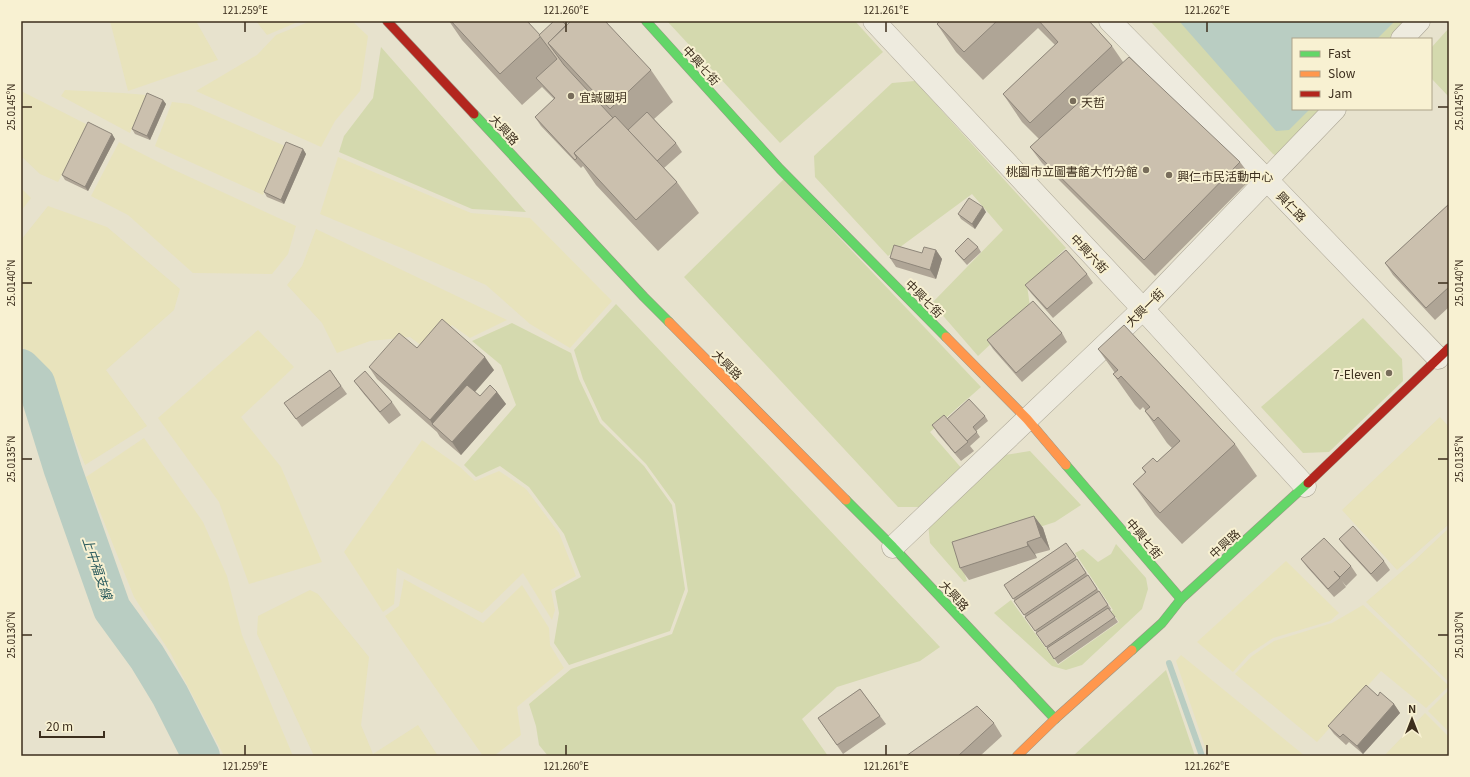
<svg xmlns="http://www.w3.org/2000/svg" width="1470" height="777" font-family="Georgia,'Noto Sans TC',serif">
  <rect width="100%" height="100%" fill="#e7e2cd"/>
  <g fill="#e8e3bc">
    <path d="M110,21H196L218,60L128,91Z"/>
    <path d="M256,21H300L267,35Z"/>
    <path d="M311,21H352L368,36L360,91L335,121L321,147L196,91L257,55L276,35Z"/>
    <path d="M65,90L122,93L147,95L130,133L61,96Z"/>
    <path d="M21,91L88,125L58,182L40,174L21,156Z"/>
    <path d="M172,102L189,104L285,146L263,195L155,146Z"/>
    <path d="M119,142L170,168L296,226L288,254L272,274L193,273L128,215L91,196Z"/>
    <path d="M338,157L471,213L530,218L612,301L570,348L530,324L486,285L404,249L320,214Z"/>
    <path d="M21,188L31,198L21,211Z"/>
    <path d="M48,206L107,227L180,289L174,310L106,370L147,426L85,465L46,370L21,346V293L24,289L21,285V240Z"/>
    <path d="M316,229L507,320L470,338L452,325L426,349L410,337L370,341L337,353L322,323L287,285L302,266Z"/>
    <path d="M258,330L294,367L241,417L281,467L322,562L249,584L219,502L158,418Z"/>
    <path d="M1440,417L1449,427V524L1397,570L1342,510Z"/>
    <path d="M144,438L203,522L227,576L242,635L293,756H224L171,654L134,597L86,477Z"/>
    <path d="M422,440L460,467L475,481L499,471L526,489L559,533L576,576L551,590L555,610L552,620L523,573L482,613L397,568L394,604L383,612L344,552Z"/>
    <path d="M1449,528V682L1366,602L1414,561Z"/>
    <path d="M1286,561L1339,613L1330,621L1273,638L1249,654L1233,672L1197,642Z"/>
    <path d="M404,579L483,623L522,585L549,628L550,645L564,668L517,707L521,735L494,756H483L385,616L399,606Z"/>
    <path d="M310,590L318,594L369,657L361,725L373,754L418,725L438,756H314L257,634L258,616Z"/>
    <path d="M1363,605L1449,686L1426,708L1381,671L1317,742L1235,674L1252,656L1274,641L1332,623Z"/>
    <path d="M1181,655L1305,756H1208L1176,661Z"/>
    <path d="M1449,690V732L1428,711Z"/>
    <path d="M1425,713L1449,737V756H1384Z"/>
  </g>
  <g fill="#d4d9ae">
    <path d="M667,21H855L883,52L780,143Z"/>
    <path d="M1150,21H1416L1399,39H1293V109H1331L1283,159L1273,154Z"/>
    <path d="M1449,28V97L1431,78V48Z"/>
    <path d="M381,47L526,212L472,209L339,152L344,136L373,98Z"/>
    <path d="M915,81L1066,248L1027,285L1030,307L978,356L932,303L1003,230L972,194L888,256L815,177L814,156L892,83Z"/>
    <path d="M784,179L981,387L930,432L963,470L924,507H898L684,277Z"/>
    <path d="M616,304L940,647L920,661L837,687L802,719L828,756H548L539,745L536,726L529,704L571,669L672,634L688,591L675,504L646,464L602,420L583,379L574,350Z"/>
    <path d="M1363,318L1402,359L1403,381L1329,452L1303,453L1261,407Z"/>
    <path d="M512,323L571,353L579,379L600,423L644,466L672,505L685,589L670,631L569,665L554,643L559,613L555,591L581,577L564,534L529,487L500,466L476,477L464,465L516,405L501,365L472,341Z"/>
    <path d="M1030,451L1081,505L1055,522L958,554L967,581L964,582L930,543L928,523L1005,455Z"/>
    <path d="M1116,544L1146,578L1148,589L1142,609L1082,665L1066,670L1052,666L994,613L1011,600L1058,665L1119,622L1111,611L1113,610L1075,553L1083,549L1098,562L1111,554Z"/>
    <path d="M1166,670L1195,756H1073Z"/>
  </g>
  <path fill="#b9cdc2" d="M1179,21H1395L1377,39H1293V109H1310L1289,130L1276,131Z"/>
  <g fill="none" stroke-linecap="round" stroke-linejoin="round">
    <path stroke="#b9cdc2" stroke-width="6" d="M1169,663L1202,756"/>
    <path stroke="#b9cdc2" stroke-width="38" d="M21,368L36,383L63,470L112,609L147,657L170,695L201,756"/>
    <defs>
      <g id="street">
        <path d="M874,21L1143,309L1305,486"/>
        <path d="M1110,21L1267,180L1438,358"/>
        <path d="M1402,39L1419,21"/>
        <path d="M893,547L1143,309L1335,109"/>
      </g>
      <g id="fast">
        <path d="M646,21L780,169L946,337"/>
        <path d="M474,114L644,297L669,322"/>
        <path d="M1066,465L1181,599"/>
        <path d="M846,500L893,547L1055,719"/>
        <path d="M1132,650L1162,623L1181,599L1308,483"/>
      </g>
      <g id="slow">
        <path d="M669,322L846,500"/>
        <path d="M946,337L1027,419L1066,465"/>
        <path d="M1017,756L1055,719L1132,650"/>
      </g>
      <g id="jam">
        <path d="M387,21L474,114"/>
        <path d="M1308,483L1449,348"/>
      </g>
    </defs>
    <use href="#street" stroke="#aca696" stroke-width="23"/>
    <use href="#fast" stroke="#9c9586" stroke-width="10"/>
    <use href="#slow" stroke="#9c9586" stroke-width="10"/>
    <use href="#jam" stroke="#9c9586" stroke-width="10"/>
    <use href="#street" stroke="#eeebdf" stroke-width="22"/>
    <use href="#fast" stroke="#63d668" stroke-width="9"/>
    <use href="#slow" stroke="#ff974d" stroke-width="9"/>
    <use href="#jam" stroke="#b3261e" stroke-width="9"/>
  </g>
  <g fill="#afa596">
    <path d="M449,21H527L539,35L566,25L651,70L673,102L654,119L676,143L682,152L664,168L677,182L699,213L658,251L596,185L583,166L581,168L541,126L535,117L554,99L542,87L522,105L462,40Z"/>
    <path d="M940,21H1089L1112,46L1123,62L1240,162L1252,178L1155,276L1042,163L1030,147L1039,139L1022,122L1003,94L1055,45L1038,28L983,80L956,52L937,24Z"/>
    <path d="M163,100L166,104L150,140L135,134L132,129Z"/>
    <path d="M112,134L115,139L88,191L65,180L62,175Z"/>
    <path d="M303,149L306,154L284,204L267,197L264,192Z"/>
    <path d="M1449,204V307L1435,320L1393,275L1385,263Z"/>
    <path d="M986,212L975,229L961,219L958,214Z"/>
    <path d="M978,247L981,252L967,265L958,255L955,251Z"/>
    <path d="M936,250L942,259L936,279L896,267L890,258L922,253Z"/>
    <path d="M1087,274L1093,283L1053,318L1031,293L1025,285Z"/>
    <path d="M1062,333L1067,342L1022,382L993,349L987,340Z"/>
    <path d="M417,348L494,370L475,392L480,396L497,392L506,404L461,455L440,437L437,432L377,379L369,367Z"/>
    <path d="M1098,349L1235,444L1257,476L1182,544L1155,515L1133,484L1145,473L1142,468L1157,462L1172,448L1167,443L1145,411H1146L1143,407L1140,410L1135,405L1113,374L1115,373Z"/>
    <path d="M330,370L347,394L302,427L284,403Z"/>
    <path d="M354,381L392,402L401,415L389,424L363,393Z"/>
    <path d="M985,416L988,421L976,431L980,437L970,446L974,451L961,461L938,434L932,425L947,419Z"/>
    <path d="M1034,516L1043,528L1050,550L1035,554L1037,558L969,580L960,568Z"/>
    <path d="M1339,539L1384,561L1390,570L1377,582L1345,547Z"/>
    <path d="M1066,543L1111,609L1110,610L1118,622L1058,664L1004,585Z"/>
    <path d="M1301,559L1351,566L1357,575L1346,586L1342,581L1346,587L1334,597L1307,567Z"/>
    <path d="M860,689L886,724L843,754L818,718Z"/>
    <path d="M1378,696L1394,704L1400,713L1363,754L1349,742L1346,745L1334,734L1328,726Z"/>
    <path d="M994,723L1002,736L980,756H906Z"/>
  </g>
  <g fill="#8e867a">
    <path d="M163,100L166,104L150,140L147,136Z"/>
    <path d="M112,134L115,139L88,191L85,187Z"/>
    <path d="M303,149L306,154L284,204L281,200Z"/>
    <path d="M983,207L986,212L975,229L972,224Z"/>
    <path d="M936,250L942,259L936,279L930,270Z"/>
    <path d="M485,357L494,370L440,431L433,425L430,420Z"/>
    <path d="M497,392L506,404L461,455L452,442Z"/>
    <path d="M1034,516L1043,528L1050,550L1041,537Z"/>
    <path d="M1027,542L1035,554L1037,558L1028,546Z"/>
    <path d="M1394,704L1400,713L1363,754L1357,746Z"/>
  </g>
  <g fill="#cbc0ae" stroke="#8e867a">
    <path d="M451,21H527L541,36L500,74Z"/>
    <path d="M554,21H562L566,25L548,43L564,65L613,118L574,153L577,158L575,160L535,117L555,98L536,78L557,59L539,35Z"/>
    <path d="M571,21H605L651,70L610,109L548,43Z"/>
    <path d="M940,21H997L964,52L937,24Z"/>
    <path d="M1039,21H1089L1112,46L1030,123L1003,94L1058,42Z"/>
    <path d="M1129,57L1240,162L1144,260L1030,147Z"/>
    <path d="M147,93L163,100L147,136L132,129Z"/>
    <path d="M647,112L676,143L657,161L628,130Z"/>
    <path d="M615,116L677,182L636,220L574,153Z"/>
    <path d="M88,122L112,134L85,187L62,175Z"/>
    <path d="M286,142L303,149L281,200L264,192Z"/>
    <path d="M969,198L983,207L972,224L958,214Z"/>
    <path d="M1449,204V287L1426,308L1385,263Z"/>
    <path d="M968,238L978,247L964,260L955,251Z"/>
    <path d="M894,245L922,253L924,247L936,250L930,270L890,258Z"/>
    <path d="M1066,250L1087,274L1047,309L1025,285Z"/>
    <path d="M1033,301L1062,333L1016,373L987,340Z"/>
    <path d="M442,319L485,357L430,420L369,367L399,333L417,348Z"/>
    <path d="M1124,325L1235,444L1160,513L1133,484L1146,472L1142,468L1153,458L1157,462L1180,441L1158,417L1154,421L1145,411L1150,407L1121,376L1118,379L1113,374L1118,370L1098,349Z"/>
    <path d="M330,370L341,386L296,419L284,403Z"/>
    <path d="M365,371L392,402L380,412L354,381Z"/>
    <path d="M467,385L480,396L490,385L497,392L452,442L432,424Z"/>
    <path d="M969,399L985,416L973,427L977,432L967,441L947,419Z"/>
    <path d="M944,415L968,442L955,453L932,425Z"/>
    <path d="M1034,516L1041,537L1027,542L1028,546L960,568L952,542Z"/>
    <path d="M1353,526L1384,561L1371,574L1339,539Z"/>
    <path d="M1324,538L1351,566L1340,577L1334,571L1340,578L1328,589L1301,559Z"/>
    <path d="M1066,543L1076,557L1013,599L1004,585Z"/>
    <path d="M1077,559L1086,573L1024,615L1014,601Z"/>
    <path d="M1088,575L1097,589L1035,631L1025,617Z"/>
    <path d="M1099,591L1108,605L1046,647L1036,633Z"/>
    <path d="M1108,608L1115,617L1054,659L1047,648Z"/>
    <path d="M1366,685L1378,696L1380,692L1394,704L1357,746L1343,734L1340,737L1328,726Z"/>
    <path d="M860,689L880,716L837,745L818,718Z"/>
    <path d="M977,706L994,723L958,756H906Z"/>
  </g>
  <path fill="none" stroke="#3c2e1d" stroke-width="1.5" d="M245,22V32M566,22V32M886,22V32M1207,22V32M22,107H32M1438,107H1448M22,283H32M1438,283H1448M22,459H32M1438,459H1448M22,635H32M1438,635H1448M245,745V755M566,745V755M886,745V755M1207,745V755"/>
  <g fill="#786d5b" stroke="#f8f1d2" stroke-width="1.5">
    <circle cx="571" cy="96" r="4"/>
    <circle cx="1073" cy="101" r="4"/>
    <circle cx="1146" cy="170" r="4"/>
    <circle cx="1169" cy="175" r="4"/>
    <circle cx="1389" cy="373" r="4"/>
  </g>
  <g text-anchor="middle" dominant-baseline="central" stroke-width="4" stroke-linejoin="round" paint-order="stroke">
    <g font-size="12" fill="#3c2e1d" stroke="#f8f1d2">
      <text transform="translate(702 65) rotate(48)">中興七街</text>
      <text transform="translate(505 129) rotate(47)">大興路</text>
      <text transform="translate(1292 206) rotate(46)">興仁路</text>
      <text transform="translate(1090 253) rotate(47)">中興六街</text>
      <text transform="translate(925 298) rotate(45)">中興七街</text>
      <text transform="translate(1144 307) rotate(-45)">大興一街</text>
      <text transform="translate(728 364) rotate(45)">大興路</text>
      <text transform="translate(1145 538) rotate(50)">中興七街</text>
      <text transform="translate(1224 543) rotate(-42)">中興路</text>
      <text transform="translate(955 595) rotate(47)">大興路</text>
    </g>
    <g font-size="12" fill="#3c2e1d" stroke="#f8f1d2" text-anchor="start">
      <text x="579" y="96">宜誠國玥</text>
      <text x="1081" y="101">天哲</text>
      <text x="1138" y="170" text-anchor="end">桃園市立圖書館大竹分館</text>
      <text x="1177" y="175">興仁市民活動中心</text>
      <text x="1381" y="373" text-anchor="end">7-Eleven</text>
    </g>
    <g font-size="13" font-style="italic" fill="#2b5b5d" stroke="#f8f1d2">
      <text transform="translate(98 568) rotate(71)">上中福支線</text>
    </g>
  </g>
  <rect width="1470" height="777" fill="none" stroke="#f8f1d2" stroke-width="44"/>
  <rect x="1292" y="38" width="140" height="72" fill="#f8f1d2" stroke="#ada38a"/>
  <rect x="1300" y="51" width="20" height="6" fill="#63d668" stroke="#ada38a"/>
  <text x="1328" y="58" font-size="12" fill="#3c2e1d">Fast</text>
  <rect x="1300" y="71" width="20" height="6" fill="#ff974d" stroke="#ada38a"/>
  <text x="1328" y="78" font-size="12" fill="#3c2e1d">Slow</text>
  <rect x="1300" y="91" width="20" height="6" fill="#b3261e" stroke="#ada38a"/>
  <text x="1328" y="98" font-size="12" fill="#3c2e1d">Jam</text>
  <g transform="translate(1412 719)" stroke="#f8f1d2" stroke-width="3" paint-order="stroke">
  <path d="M0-3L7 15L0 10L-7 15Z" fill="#3c2e1d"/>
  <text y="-6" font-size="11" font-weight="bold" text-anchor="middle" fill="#3c2e1d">N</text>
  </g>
  <path d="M40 731v6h64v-6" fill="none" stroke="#3c2e1d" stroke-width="2"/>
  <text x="46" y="731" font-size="12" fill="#3c2e1d" stroke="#f8f1d2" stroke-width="3" paint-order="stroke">20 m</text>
  <rect x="22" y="22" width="1426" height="733" fill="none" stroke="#3c2e1d" stroke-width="1.5"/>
  <g font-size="10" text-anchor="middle" fill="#3c2e1d">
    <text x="245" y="14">121.259°E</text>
    <text x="566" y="14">121.260°E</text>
    <text x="886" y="14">121.261°E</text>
    <text x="1207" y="14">121.262°E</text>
    <text transform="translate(11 107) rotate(-90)" y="4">25.0145°N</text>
    <text transform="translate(1459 107) rotate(-90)" y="4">25.0145°N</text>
    <text transform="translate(11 283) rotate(-90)" y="4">25.0140°N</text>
    <text transform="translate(1459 283) rotate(-90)" y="4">25.0140°N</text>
    <text transform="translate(11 459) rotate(-90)" y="4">25.0135°N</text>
    <text transform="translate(1459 459) rotate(-90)" y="4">25.0135°N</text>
    <text transform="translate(11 635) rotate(-90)" y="4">25.0130°N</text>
    <text transform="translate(1459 635) rotate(-90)" y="4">25.0130°N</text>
    <text x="245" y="770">121.259°E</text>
    <text x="566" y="770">121.260°E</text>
    <text x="886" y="770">121.261°E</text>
    <text x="1207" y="770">121.262°E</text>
  </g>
</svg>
